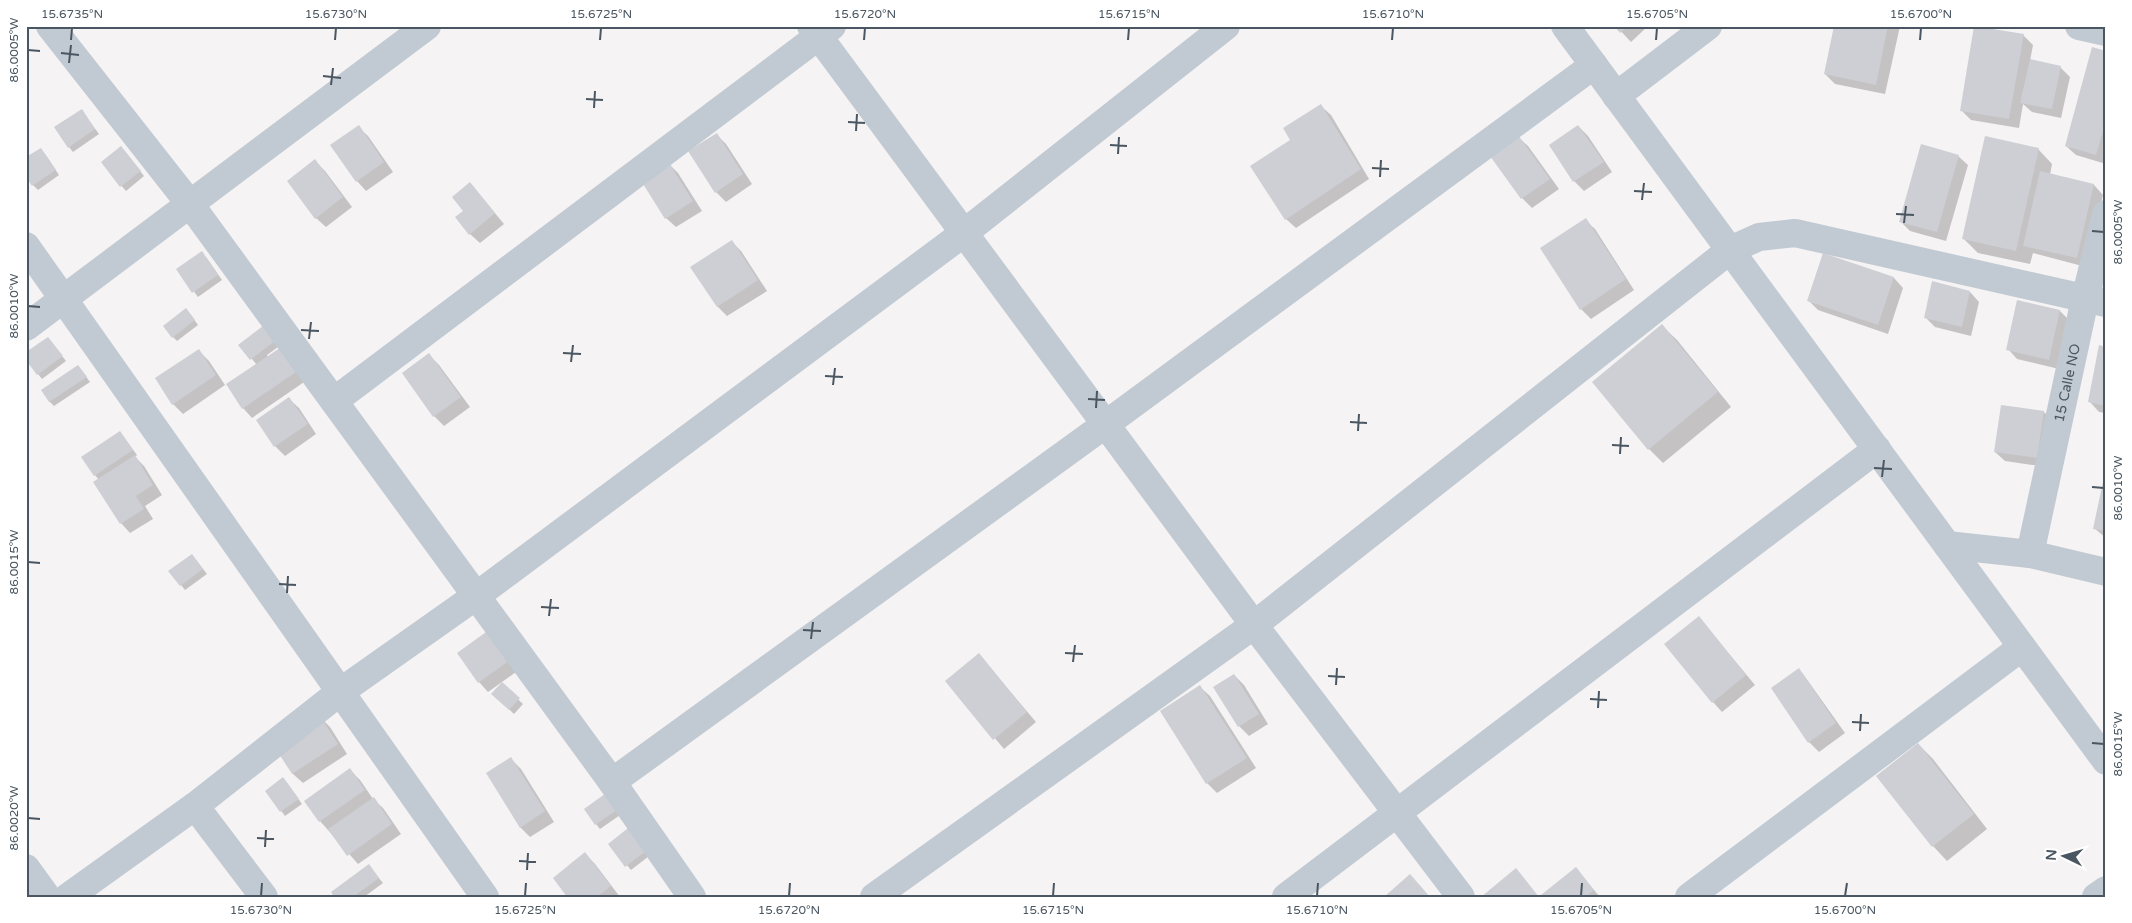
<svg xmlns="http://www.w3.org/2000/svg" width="2132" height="923" font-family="'Varela Round',sans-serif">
  <rect width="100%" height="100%" fill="#f5f3f3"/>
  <g fill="#0003">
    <path d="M1616,26H1648L1631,42Z"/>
    <path d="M1835,26H1900L1885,94L1835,84L1825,74Z"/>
    <path d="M2023,35L2033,45L2030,61L2060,67L2070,77L2061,118L2032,112L2023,104L2019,128L1971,120L1961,110Z"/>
    <path d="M2106,52V164L2076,155L2066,146Z"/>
    <path d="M1321,106L1331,115L1369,179L1296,228L1286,219L1291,140Z"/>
    <path d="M81,110L99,134L73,152L69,147Z"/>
    <path d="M1578,126L1588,136L1612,172L1584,191L1574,181L1550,146Z"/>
    <path d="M358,127L368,136L393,172L366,191L357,181Z"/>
    <path d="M716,134L726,144L752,184L726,202L716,192Z"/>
    <path d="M1518,137L1528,146L1559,189L1532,208L1522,198L1492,156Z"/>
    <path d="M2038,149L2052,164L2050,175L2094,185L2103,195L2086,267L2033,253L2030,264L1978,253L1963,238Z"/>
    <path d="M126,153L144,176L126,191L102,163Z"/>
    <path d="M45,154L59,175L38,190L33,185Z"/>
    <path d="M1958,156L1968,165L1946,241L1910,231L1900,221Z"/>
    <path d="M315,161L325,171L352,207L326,227L316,218Z"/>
    <path d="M668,163L678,173L702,211L676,227L666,218Z"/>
    <path d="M479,194L504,224L480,243L470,234L465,211Z"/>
    <path d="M1585,220L1595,229L1634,290L1591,319L1581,309Z"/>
    <path d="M731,241L741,251L767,291L727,316L718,307L692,267Z"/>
    <path d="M1824,254L1894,278L1903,288L1888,334L1818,310L1809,301Z"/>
    <path d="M206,257L222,280L198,297L178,270Z"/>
    <path d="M1970,292L1979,302L1971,336L1935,327L1925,317Z"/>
    <path d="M2018,301L2060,311L2070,321L2059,369L2017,359L2008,349Z"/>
    <path d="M190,314L198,325L177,341L173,337Z"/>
    <path d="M1662,326L1677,340L1731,407L1663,463L1649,449Z"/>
    <path d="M263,328L278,347L267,355L268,357L283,347L307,380L252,418L243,408L257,365L240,345Z"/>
    <path d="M48,338L66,361L42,379L38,374Z"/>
    <path d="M2106,348V413L2099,412L2090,402Z"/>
    <path d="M199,351L209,361L225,385L183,414L173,404Z"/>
    <path d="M429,355L439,365L470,407L444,426L434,416Z"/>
    <path d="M78,366L90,382L54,406L49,401Z"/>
    <path d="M289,399L299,408L316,434L285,456L275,446Z"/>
    <path d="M2044,412L2053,422L2047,467L2005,461L1995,452Z"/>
    <path d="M120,432L137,455L135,457L144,466L162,495L145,506L153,519L130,533L121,523L99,480L95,475Z"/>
    <path d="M2106,474V538L2094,528Z"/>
    <path d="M196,560L207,574L185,590L181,585Z"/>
    <path d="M1699,618L1755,685L1722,712L1713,702Z"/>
    <path d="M493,628L523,667L488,692L479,682Z"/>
    <path d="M979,655L1036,722L1004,749L947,681Z"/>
    <path d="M1803,674L1845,733L1819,752L1809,742Z"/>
    <path d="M1234,675L1244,685L1268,724L1249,736L1239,726L1215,687Z"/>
    <path d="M502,684L523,704L514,714L493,694Z"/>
    <path d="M1200,687L1210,696L1256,768L1217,793L1207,783Z"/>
    <path d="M320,717L330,727L347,754L303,783L293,774L275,747Z"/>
    <path d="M1918,744L1933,759L1987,829L1947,861L1933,846L1878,776Z"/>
    <path d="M511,759L521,769L554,822L530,837L520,827Z"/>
    <path d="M350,770L360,780L373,799L383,808L401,834L358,864L320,821Z"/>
    <path d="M287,783L302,804L285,816L267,791Z"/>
    <path d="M613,798L623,813L600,829L596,824Z"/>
    <path d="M610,844L653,853L631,870Z"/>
    <path d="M585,854L595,864L620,897H569Z"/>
    <path d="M369,866L383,883L364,897H335Z"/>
    <path d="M1576,869L1600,897H1544Z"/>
  </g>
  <g fill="#cdcfd5">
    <path d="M1614,26H1628L1620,33Z"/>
    <path d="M1834,26H1888L1876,85L1824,74Z"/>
    <path d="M1974,26L2024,34L2009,119L1960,111Z"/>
    <path d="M2092,47L2106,51V121L2096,155L2065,146Z"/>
    <path d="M2030,59L2061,66L2052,109L2020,103Z"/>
    <path d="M1321,104L1361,169L1285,220L1250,166L1290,140L1283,128Z"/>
    <path d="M82,109L95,129L68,148L54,127Z"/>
    <path d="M359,125L384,162L356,182L330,145Z"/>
    <path d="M1578,125L1604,162L1573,182L1549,145Z"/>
    <path d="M717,133L743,174L715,193L688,151Z"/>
    <path d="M1518,135L1550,179L1521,199L1490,156Z"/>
    <path d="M1985,136L2039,148L2016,251L1962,239Z"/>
    <path d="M1921,144L1959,155L1937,232L1899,222Z"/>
    <path d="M121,146L141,171L120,187L101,162Z"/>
    <path d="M41,148L56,170L32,186L26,177V157Z"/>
    <path d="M315,159L343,197L315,219L287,181Z"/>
    <path d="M668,161L693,201L665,219L640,179Z"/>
    <path d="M2040,171L2094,184L2077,258L2023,246Z"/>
    <path d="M470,182L495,213L469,235L455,217L463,211L452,197Z"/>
    <path d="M1586,218L1626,279L1580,310L1540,248Z"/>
    <path d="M732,240L758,280L717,307L690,267Z"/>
    <path d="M202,251L218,275L192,293L176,269Z"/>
    <path d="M1823,253L1894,277L1878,325L1807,301Z"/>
    <path d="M1932,281L1970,291L1962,327L1924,318Z"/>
    <path d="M2017,300L2060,310L2049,360L2006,350Z"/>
    <path d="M186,308L195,320L172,338L163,326Z"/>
    <path d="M1662,324L1718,392L1648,450L1592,382Z"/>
    <path d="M263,326L275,341L250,360L238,345Z"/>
    <path d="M48,337L63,356L37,375L26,360V352Z"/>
    <path d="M2099,345L2106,347V406L2088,402Z"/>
    <path d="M283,346L299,370L242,409L226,384Z"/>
    <path d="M199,349L216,375L172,405L155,378Z"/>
    <path d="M429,353L461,397L433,417L402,373Z"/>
    <path d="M78,365L87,377L49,402L41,390Z"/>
    <path d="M289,397L308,424L274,447L256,420Z"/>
    <path d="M2001,405L2044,411L2037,458L1994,452Z"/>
    <path d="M120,431L133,450L94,476L81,457Z"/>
    <path d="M135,455L153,485L136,496L144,509L120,524L93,482Z"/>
    <path d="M2105,472H2106V531L2093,529Z"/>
    <path d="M192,554L203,569L180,586L168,571Z"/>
    <path d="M1699,616L1746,675L1712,703L1664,644Z"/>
    <path d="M493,627L514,657L478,683L457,653Z"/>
    <path d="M979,653L1027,712L993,740L945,681Z"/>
    <path d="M1799,668L1836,723L1808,743L1771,688Z"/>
    <path d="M1234,674L1259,714L1238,727L1213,687Z"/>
    <path d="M502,682L520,698L509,710L491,694Z"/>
    <path d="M1200,685L1247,758L1206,784L1160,711Z"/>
    <path d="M320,716L338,744L292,774L274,746Z"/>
    <path d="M1918,743L1974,814L1932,847L1876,776Z"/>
    <path d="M511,757L545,811L520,828L486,773Z"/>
    <path d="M350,768L365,790L319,822L304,801Z"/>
    <path d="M283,777L299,799L280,812L265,791Z"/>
    <path d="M609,791L620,808L595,825L584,809Z"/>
    <path d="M374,797L392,824L347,856L328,829Z"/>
    <path d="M632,825L650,848L625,867L608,844Z"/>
    <path d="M585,852L611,886L597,897H567L553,878Z"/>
    <path d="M369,864L379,878L353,897H334L331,892Z"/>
    <path d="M1576,867L1594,890L1586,897H1543L1541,895Z"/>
    <path d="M1516,868L1539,897H1481Z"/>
    <path d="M1410,874L1430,897H1384Z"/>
  </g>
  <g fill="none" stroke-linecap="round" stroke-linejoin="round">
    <g stroke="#c1cad2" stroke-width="28">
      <path d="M50,26L190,204L612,782L692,897"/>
      <path d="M811,26L1254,625L1461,897"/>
      <path d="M1565,26L2106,761"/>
      <path d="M2079,26L2106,32"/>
      <path d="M1616,96L1708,26"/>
      <path d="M26,246L485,897"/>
      <path d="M26,327L427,26"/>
      <path d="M334,401L832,26"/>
      <path d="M1947,545L2030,554L2106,572"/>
      <path id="s1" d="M2030,554L2085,299L2106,214"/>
      <path d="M612,782L1106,424L1594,65"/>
      <path d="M195,806L264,897"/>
      <path d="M26,868L47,897"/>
      <path d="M68,897L195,806L340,692L476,596L964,233L1226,26"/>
      <path d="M874,897L1254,625L1730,250L1759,237L1795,233L2106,303"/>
      <path d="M1286,897L1877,449"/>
      <path d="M1689,897L2022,647"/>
      <path d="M2096,897L2106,890"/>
    </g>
  </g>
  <path fill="none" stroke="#4a5661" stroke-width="2" d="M71,40L72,28M335,40L336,28M600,40L601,28M864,40L865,28M1128,40L1129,28M1392,40L1393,28M1656,40L1657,28M1920,40L1921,28M28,50L40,51M61,53L79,55M69,63L71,45M323,76L341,78M331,85L333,68M586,99L603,100M594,108L595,91M848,122L865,123M856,131L857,114M1110,145L1127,146M1118,154L1119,137M1372,168L1389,169M1380,177L1381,160M1634,191L1652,192M1642,200L1644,183M1896,214L1914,215M1904,223L1906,206M2092,231L2104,232M28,306L40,307M301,330L319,331M309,339L311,322M563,353L581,354M571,362L573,345M825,376L843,377M833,385L835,368M1088,399L1105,400M1096,408L1097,391M1350,422L1367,423M1358,431L1359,414M1612,445L1629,446M1620,454L1621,437M1874,468L1892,469M1882,477L1884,460M2092,487L2104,488M28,562L40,563M279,584L296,585M287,593L288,576M541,607L559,608M549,616L551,599M803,630L821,631M811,639L813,622M1065,653L1083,654M1073,662L1075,645M1328,676L1345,677M1336,685L1337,668M1590,699L1607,700M1598,708L1599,691M1852,722L1869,723M1860,731L1861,714M2092,743L2104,744M28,818L40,819M257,838L274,839M265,847L266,830M519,861L536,862M527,870L528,853M261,896L262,883M525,896L526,883M789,896L790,883M1053,896L1054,883M1317,896L1318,883M1581,896L1582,883M1845,896L1847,883"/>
  <g text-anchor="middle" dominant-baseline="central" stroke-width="4.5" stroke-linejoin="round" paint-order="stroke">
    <g font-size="14" fill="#4a5661" stroke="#fff">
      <text stroke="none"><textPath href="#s1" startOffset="175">15 Calle NO</textPath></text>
    </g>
  </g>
  <rect width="2132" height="923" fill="none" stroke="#ffffff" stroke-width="55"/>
  <g transform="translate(2064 856) rotate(275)" stroke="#ffffff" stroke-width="4" paint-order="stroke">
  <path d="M0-4L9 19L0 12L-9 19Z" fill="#4a5661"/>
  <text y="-8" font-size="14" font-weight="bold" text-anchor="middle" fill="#4a5661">N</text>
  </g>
  <rect x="28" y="28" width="2076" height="868" fill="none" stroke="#4a5661" stroke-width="2"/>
  <g font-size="12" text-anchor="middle" fill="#4a5661">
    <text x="72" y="18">15.6735°N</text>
    <text x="336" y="18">15.6730°N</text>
    <text x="601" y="18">15.6725°N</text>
    <text x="865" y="18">15.6720°N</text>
    <text x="1129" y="18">15.6715°N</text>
    <text x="1393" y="18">15.6710°N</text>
    <text x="1657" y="18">15.6705°N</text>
    <text x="1921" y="18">15.6700°N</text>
    <text transform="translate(14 50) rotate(-90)" y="4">86.0005°W</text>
    <text transform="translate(2118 232) rotate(-90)" y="4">86.0005°W</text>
    <text transform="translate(14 306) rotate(-90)" y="4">86.0010°W</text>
    <text transform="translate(2118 488) rotate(-90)" y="4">86.0010°W</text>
    <text transform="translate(14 562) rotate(-90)" y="4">86.0015°W</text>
    <text transform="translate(2118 744) rotate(-90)" y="4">86.0015°W</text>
    <text transform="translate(14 818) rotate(-90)" y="4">86.0020°W</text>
    <text x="261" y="914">15.6730°N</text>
    <text x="525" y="914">15.6725°N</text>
    <text x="789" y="914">15.6720°N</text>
    <text x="1053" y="914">15.6715°N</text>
    <text x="1317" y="914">15.6710°N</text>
    <text x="1581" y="914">15.6705°N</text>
    <text x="1845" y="914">15.6700°N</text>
  </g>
</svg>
